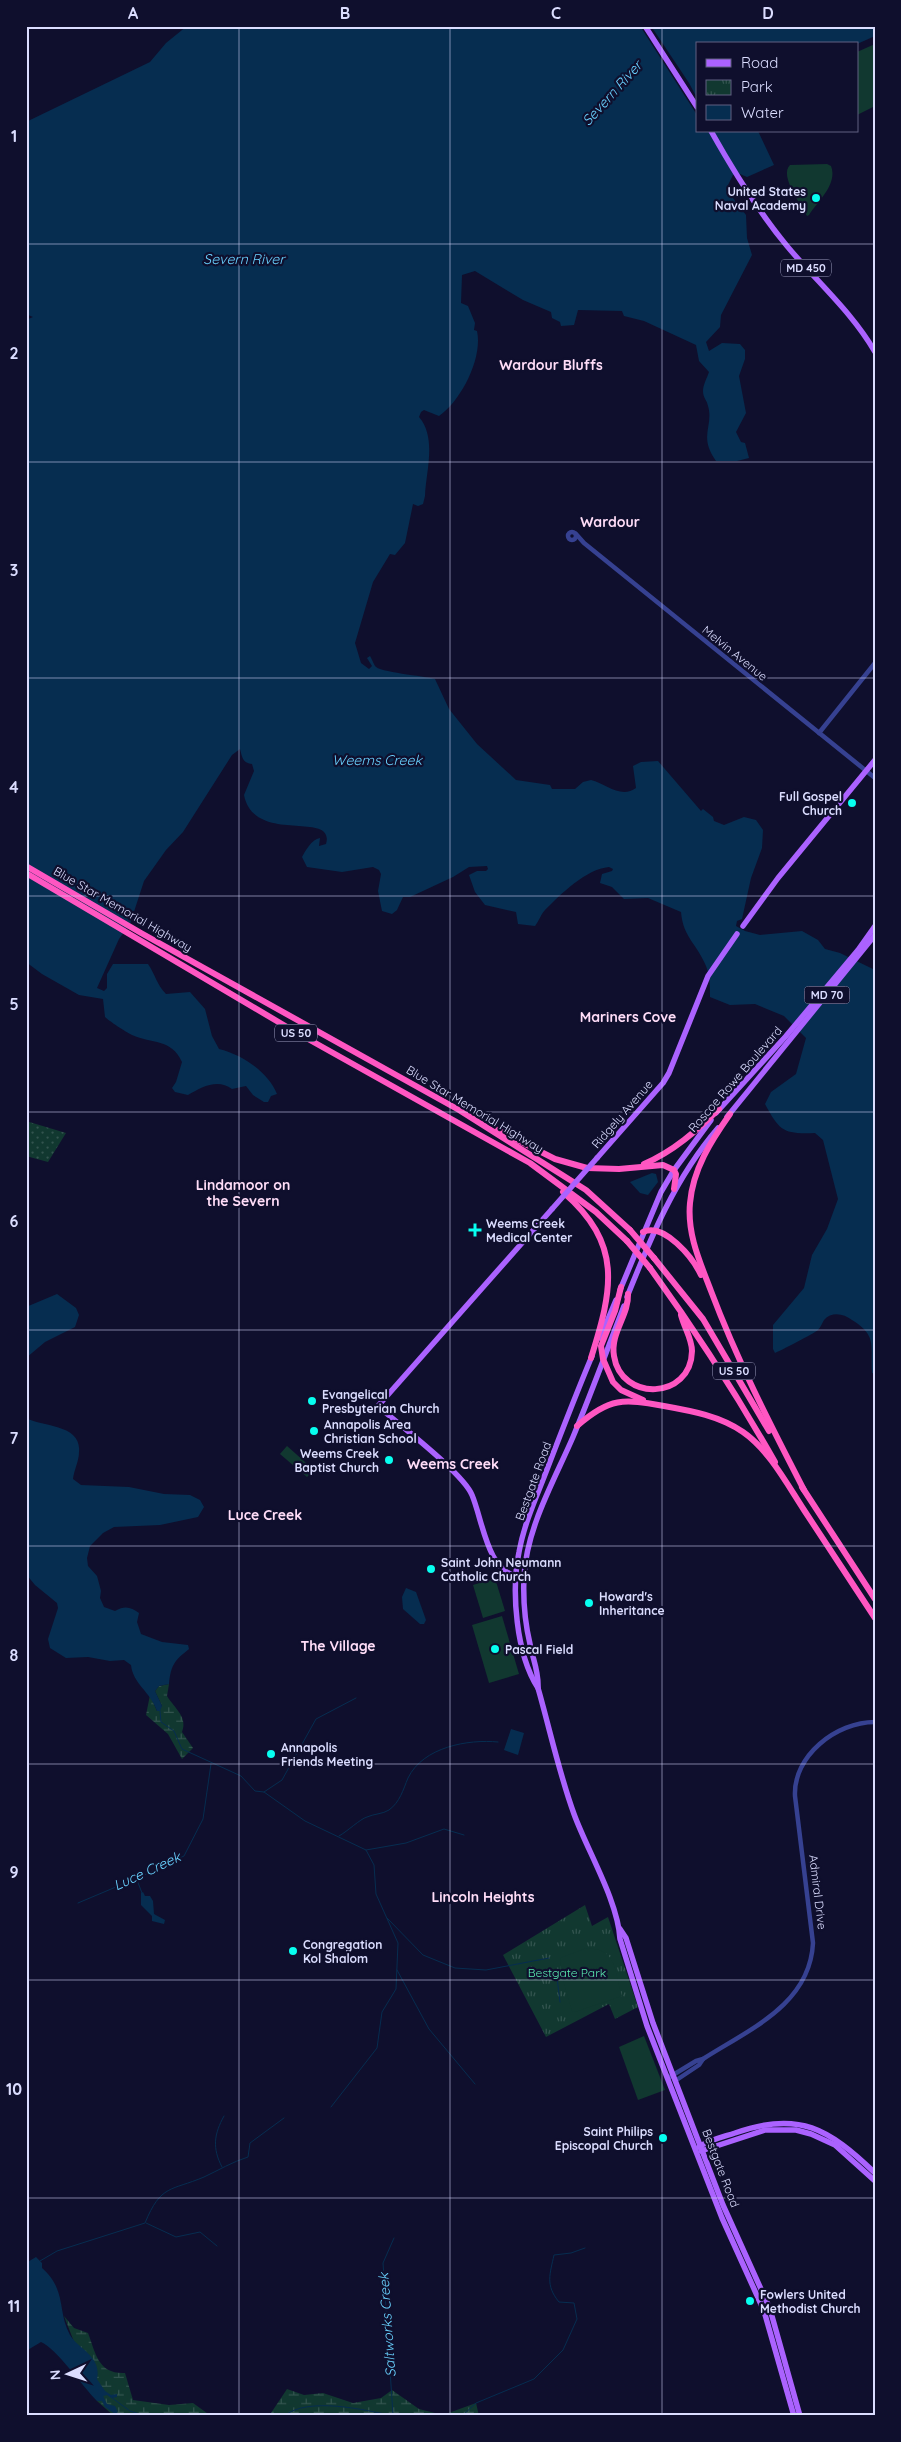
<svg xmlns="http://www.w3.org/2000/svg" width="901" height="2442" font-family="Quicksand,sans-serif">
  <defs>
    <pattern id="grass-dots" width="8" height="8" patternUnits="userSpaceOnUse" patternTransform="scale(1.25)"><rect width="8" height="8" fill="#113830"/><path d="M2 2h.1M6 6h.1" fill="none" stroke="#33544f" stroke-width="1.8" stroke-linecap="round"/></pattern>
    <pattern id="wetland-marsh" width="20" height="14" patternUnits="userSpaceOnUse" patternTransform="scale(1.25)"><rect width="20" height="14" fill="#113830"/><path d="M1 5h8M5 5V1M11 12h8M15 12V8" fill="none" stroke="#33544f"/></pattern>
    <pattern id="park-tufts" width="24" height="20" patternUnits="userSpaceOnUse" patternTransform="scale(1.25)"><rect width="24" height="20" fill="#113830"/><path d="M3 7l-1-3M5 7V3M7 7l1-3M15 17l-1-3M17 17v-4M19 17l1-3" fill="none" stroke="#33544f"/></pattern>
  </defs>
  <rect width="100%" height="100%" fill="#0f0f2d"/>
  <path fill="url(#grass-dots)" d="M26,1121L66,1133L48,1162L26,1156Z"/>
  <g fill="url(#wetland-marsh)">
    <path d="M169,1684L167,1696C175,1709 188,1717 182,1732L193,1748L182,1759L168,1734L146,1715L150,1695L157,1711L162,1706L155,1691L159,1686Z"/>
    <path d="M64,2316L74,2328L88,2333C96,2354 98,2374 125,2373L133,2400L169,2405L193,2403L211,2416H114L97,2401Z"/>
    <path d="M287,2389L304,2395L323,2393L353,2403L381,2398L392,2390L419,2409L443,2415L476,2403L479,2416H269Z"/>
  </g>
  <g fill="url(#park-tufts)">
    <path d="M287,1446L314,1470L307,1477L280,1454Z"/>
    <path d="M585,1905L592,1926L608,1917L638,2007L615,2019L609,2004L546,2037L503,1955Z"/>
  </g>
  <g fill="#113830">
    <path d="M875,44V106L857,115V52Z"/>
    <path d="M827,164L831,166C838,184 818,201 809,215L807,216C801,204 779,176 790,165Z"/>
    <path d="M495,1578L505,1611L483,1618L473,1585Z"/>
    <path d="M502,1616L519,1674L489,1683L472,1625Z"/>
    <path d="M584,1949C617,1946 614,1970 622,1996L575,2012L572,2011L561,1973L560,1958Z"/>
    <path d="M644,2036L665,2090L638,2100L619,2047Z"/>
  </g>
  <g fill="#062d50">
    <path d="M187,26H875V36L857,44H697V131H758L774,165L747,177L740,174L733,175L726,189L746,215L747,238L752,255L721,315L720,327L706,342L709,351L722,343L740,344L745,350V359L739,376L746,413L736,432L741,442L745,443L749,458L737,461H716C698,436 714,426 708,406C707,400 703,398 703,391C703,385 707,378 709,372L699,361L696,345L644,321L624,316L622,311L578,310L574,325L561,326L560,322L552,318L551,312L523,300L475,271L462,275L461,303L468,306L475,323L474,330L477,331C483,358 461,401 439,416L424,410L421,412L419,417C437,438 426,471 425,496L423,504L418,506L413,504L405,543L395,555L390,554L373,582L355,643L361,663L369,669L372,666L367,658L370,656C372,659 373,663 375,666C378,672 424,676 435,679L449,709L477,744L516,780L550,785L552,789H575L583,782L591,780C606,784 621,799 636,788L633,766L641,762L658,761L695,804L701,811L703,809L713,817L714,821L724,825L744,817L756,820L763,830L762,848L751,878L742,919L737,921L736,926L745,931L760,935L802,931L818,940L825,949L840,953L875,970V1374L872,1373C870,1346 878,1336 852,1320C844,1314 832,1311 824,1320C822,1323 821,1327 818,1330C815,1333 778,1352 775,1353L773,1349V1325L804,1288L812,1255L827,1229L838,1199L823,1140L815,1133C784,1134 780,1132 765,1104L771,1092L796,1074L806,1038L784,1016L755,1004L730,1005L710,997C710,986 710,976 706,966C697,944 683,937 681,912L648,898L624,899L612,887L600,883L602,874L612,871L613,869L609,867C586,869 561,894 545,910C541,914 539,921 535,926L518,924L516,912L485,905L475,892L469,875L477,871H486L488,869L487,866L469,867L453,877L410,897H403L397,910L392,914L382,911L378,891L381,874L379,870L373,867L342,872L307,867L302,857C306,850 311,840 320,838L319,846L326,844C336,809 254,846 244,795L254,771L252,764C242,763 242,756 240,749L232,755L183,832L166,850L144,881L130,924L119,939L97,988L104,991L107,988V974L113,964H148C155,974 157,985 166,994L190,992L205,1009L212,1036L219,1049C243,1055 268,1072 277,1094L271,1096L268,1102H264L253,1095L246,1086L232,1089C218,1078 201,1087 188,1095L175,1092L172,1088L176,1082L182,1062C171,1038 152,1044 132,1035C126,1032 109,1021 105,1017L103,999L79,995L42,974L26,962V320L33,317L26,314V122L150,62L166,43Z"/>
    <path d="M652,1173L656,1174L658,1182L648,1195L640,1193L630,1182Z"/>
    <path d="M57,1294L76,1308L79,1315L75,1327L45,1342L26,1358V1307Z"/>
    <path d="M26,1418C42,1427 82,1424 79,1452C79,1461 74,1470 73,1479L81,1485L129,1487L164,1494L190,1495L200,1500L204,1507L198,1517L160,1525L114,1527L103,1533L90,1546L87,1558L88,1566L97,1576L101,1591L100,1598L104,1607L115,1611C125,1605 131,1607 139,1613L137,1622L141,1634L162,1642L188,1645L189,1649C174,1661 171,1665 169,1684L159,1686L155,1691L162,1706L160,1711H157C150,1691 133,1684 131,1665L124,1660L110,1661L88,1657L66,1658L50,1648L48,1639L58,1608L57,1603L35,1585L26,1574Z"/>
    <path d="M406,1588L416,1592L426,1620L424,1624H420L403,1609L402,1597Z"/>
    <path d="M511,1729L524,1733L518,1755L504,1750Z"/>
    <path d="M143,1892L145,1896H150L153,1901L154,1914L165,1920L164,1924L152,1921V1916L141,1905V1893Z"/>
    <path d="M36,2257L42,2263V2268C67,2290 57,2311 70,2335C78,2349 102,2356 97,2379L105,2391L111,2395L117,2394V2397L112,2398L107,2395L103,2396L107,2404L115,2406L118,2412L115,2414L105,2407L102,2401H97C83,2387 56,2348 41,2342L26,2351V2263Z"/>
  </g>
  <path fill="#0f0f2d" d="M640,26H651L689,83L697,98V115Z"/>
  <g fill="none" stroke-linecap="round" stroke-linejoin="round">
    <g stroke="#062d50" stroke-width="1">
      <path d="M160,1711L161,1722L174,1731L182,1749L241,1776L255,1791L264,1792L305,1821L366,1850L374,1865L376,1894L398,1943L396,1989L382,2012L377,2048L331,2107"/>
      <path d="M264,1792L282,1780L316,1719L356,1698"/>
      <path d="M339,1836C348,1831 360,1819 367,1817C373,1814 383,1814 389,1810C400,1802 403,1790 408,1778C423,1747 468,1739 498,1742"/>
      <path d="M366,1850L406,1843L444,1829L464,1835"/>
      <path d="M137,1880L142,1893"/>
      <path d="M78,1903L142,1876L184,1856L203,1819L211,1764"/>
      <path d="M387,1918L423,1955L455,1968L486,1970L549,1958"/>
      <path d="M397,1970L429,2029L475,2084"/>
      <path d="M556,1970L560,2002"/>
      <path d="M222,2167C212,2148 214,2134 224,2116"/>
      <path d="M146,2223L176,2237L200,2232L217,2246"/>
      <path d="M40,2261L57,2251L145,2223C161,2184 171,2191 204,2177C219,2170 232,2162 248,2157L250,2143L284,2118"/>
      <path d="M108,2395L130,2411L146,2416"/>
      <path d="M393,2415L383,2263L394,2238"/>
      <path d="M284,2416C308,2396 365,2410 394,2416"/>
      <path d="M462,2416L476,2403L534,2379L563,2350L577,2319L574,2303L559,2302C545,2285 550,2274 554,2255L571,2253L585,2248"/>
    </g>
    <g stroke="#364191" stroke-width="4.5">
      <circle cx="572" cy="536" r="4"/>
      <path d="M576,534L584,543L875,778"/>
      <path d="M819,733L875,663"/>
      <path d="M668,2078L696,2061L703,2059C748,2030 810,2005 813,1943L795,1796C793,1756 836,1722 875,1722"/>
      <path d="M675,2081L699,2065L703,2059"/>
    </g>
    <g stroke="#ab62ff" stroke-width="5.5">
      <path d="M645,26L697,107"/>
      <path d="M711,131C734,172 757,210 787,246C816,281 852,312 875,352"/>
      <path d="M743,926L778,878L875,760"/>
      <path d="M716,1113L786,1036L858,950L875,926"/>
      <path d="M727,1117L875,935"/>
      <path d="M597,1158L663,1083L669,1073L708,976L737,934"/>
      <path d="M620,1290L661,1192L674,1170L711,1120"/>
      <path d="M627,1297C651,1237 675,1178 718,1128"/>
      <path d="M600,1338L616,1300"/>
      <path d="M592,1356C576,1394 561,1433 546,1472C536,1498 524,1524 519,1552C511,1591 516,1654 538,1688C550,1730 559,1773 574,1814C587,1850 618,1901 620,1939L647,2026L722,2218L764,2311L794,2416"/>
      <path d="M519,1577C487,1572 483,1521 472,1495C463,1473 399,1425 378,1406L552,1209"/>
      <path d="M538,1688C539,1672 533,1660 530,1644C525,1623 523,1598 524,1576C527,1527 554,1481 573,1437C591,1394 607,1350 624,1306"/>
      <path d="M620,1929L626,1938L653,2023L723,2205L770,2309L800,2416"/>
      <path d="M699,2147C709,2140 723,2137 735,2133C799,2110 829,2129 875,2173"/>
      <path d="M701,2151L765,2130H796L811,2134L835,2145L875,2181"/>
    </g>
    <g stroke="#ff56c2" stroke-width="6">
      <path d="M26,866L141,933L459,1110L586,1190L630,1230"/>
      <path d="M26,873L292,1030L530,1163L596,1212L627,1241"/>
      <path d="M730,1114C711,1141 693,1169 690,1203C687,1234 700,1262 711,1291C737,1360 770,1424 804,1490"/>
      <path d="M498,1130L555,1159L587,1168L619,1169L663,1165L674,1170L676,1174L674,1189"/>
      <path d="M644,1164C674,1151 696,1131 719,1109"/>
      <path d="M563,1192C623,1244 613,1288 591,1358"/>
      <path d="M643,1232C664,1222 693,1258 701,1275"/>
      <path d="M654,1258L703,1319L769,1431"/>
      <path d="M650,1268C695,1330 737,1395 775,1462"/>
      <path d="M621,1287L615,1311L601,1346L603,1359L613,1382L621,1390L643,1400"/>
      <path d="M628,1294C629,1315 610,1333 614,1356C621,1402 691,1400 692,1351C692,1339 684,1327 681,1315"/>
      <path d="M577,1426C610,1397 623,1399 664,1406C692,1411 720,1416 743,1432C769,1450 787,1484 804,1510C828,1546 851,1582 875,1618"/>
      <path d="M802,1487L875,1599"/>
    </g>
    <path stroke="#ab62ff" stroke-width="5.5" d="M552,1209L597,1158"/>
    <g stroke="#ff56c2" stroke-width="6">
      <path d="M630,1230L654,1258"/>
      <path d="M627,1241L650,1268"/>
    </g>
  </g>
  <path fill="none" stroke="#dbddff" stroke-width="1" stroke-opacity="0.55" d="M239,26V2416M450,26V2416M662,26V2416M26,244H875M26,462H875M26,678H875M26,896H875M26,1112H875M26,1330H875M26,1546H875M26,1764H875M26,1980H875M26,2198H875"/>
  <g fill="#07fff0" stroke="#0f0f2d" stroke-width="2">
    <circle cx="816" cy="198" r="5"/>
    <circle cx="852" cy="803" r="5"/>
    <path d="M472.5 1222.5h5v5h5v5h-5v5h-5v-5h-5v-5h5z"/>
    <circle cx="312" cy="1401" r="5"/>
    <circle cx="314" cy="1431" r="5"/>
    <circle cx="389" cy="1460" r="5"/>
    <circle cx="431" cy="1569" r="5"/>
    <circle cx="589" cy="1603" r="5"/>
    <circle cx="495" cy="1649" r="5"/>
    <circle cx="271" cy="1754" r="5"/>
    <circle cx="293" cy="1951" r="5"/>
    <circle cx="663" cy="2138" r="5"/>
    <circle cx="750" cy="2301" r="5"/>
  </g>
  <g text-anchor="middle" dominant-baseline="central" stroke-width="4.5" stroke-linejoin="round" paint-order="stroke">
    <g fill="#0f0f2d" stroke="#9e9fc0" stroke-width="1">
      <rect x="781" y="259.5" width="50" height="17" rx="4"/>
      <rect x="804.5" y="986.5" width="45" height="17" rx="4"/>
      <rect x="275" y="1024.5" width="42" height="17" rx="4"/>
      <rect x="713" y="1362.5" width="42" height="17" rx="4"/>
    </g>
    <g font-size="11" font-weight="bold" fill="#dbddff">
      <text x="806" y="268">MD 450</text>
      <text x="827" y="995">MD 70</text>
      <text x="296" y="1033">US 50</text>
      <text x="734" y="1371">US 50</text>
    </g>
    <g font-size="12" font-weight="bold" fill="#dbddff" stroke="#0f0f2d" text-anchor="start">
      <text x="806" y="191" text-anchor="end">United States<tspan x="806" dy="14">Naval Academy</tspan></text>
      <text x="842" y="796" text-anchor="end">Full Gospel<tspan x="842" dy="14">Church</tspan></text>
      <text x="486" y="1223">Weems Creek<tspan x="486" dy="14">Medical Center</tspan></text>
      <text x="322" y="1394">Evangelical<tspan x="322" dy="14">Presbyterian Church</tspan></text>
      <text x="324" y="1424">Annapolis Area<tspan x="324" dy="14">Christian School</tspan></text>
      <text x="379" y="1453" text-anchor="end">Weems Creek<tspan x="379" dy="14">Baptist Church</tspan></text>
      <text x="441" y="1562">Saint John Neumann<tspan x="441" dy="14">Catholic Church</tspan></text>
      <text x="599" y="1596">Howard's<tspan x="599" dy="14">Inheritance</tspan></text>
      <text x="505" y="1649">Pascal Field</text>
      <text x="281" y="1747">Annapolis<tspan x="281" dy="14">Friends Meeting</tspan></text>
      <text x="303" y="1944">Congregation<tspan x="303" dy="14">Kol Shalom</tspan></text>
      <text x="653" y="2131" text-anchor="end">Saint Philips<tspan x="653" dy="14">Episcopal Church</tspan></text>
      <text x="760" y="2294">Fowlers United<tspan x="760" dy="14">Methodist Church</tspan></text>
    </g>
    <g font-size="12" fill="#dbddff" stroke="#0f0f2d">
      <text transform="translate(735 653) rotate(39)">Melvin Avenue</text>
      <text transform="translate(123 909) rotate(30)">Blue Star Memorial Highway</text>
      <text transform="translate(735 1079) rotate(-49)">Roscoe Rowe Boulevard</text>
      <text transform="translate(475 1109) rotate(31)">Blue Star Memorial Highway</text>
      <text transform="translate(622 1114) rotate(-49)">Ridgely Avenue</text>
      <text transform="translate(533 1481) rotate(-70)">Bestgate Road</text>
      <text transform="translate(818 1892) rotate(83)">Admiral Drive</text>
      <text transform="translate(721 2168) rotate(69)">Bestgate Road</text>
    </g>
    <g font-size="12" fill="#5bebb0" stroke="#0f0f2d">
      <text x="567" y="1972">Bestgate Park</text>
    </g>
    <g font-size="14" font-style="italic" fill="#69d2ff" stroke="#0f0f2d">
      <text transform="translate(612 93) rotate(-48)">Severn River</text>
      <text x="244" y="259">Severn River</text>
      <text x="377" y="760">Weems Creek</text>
      <text transform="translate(147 1871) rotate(-25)">Luce Creek</text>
      <text transform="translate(387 2325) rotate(-94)">Saltworks Creek</text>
    </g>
    <g font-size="14" font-weight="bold" fill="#ffddf8" stroke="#0f0f2d">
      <text x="551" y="365">Wardour Bluffs</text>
      <text x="610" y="522">Wardour</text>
      <text x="628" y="1017">Mariners Cove</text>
      <text x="243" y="1185">Lindamoor on<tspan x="243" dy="16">the Severn</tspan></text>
      <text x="453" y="1464">Weems Creek</text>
      <text x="265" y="1515">Luce Creek</text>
      <text x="338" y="1646">The Village</text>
      <text x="483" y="1897">Lincoln Heights</text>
    </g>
  </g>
  <rect width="901" height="2442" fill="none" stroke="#0f0f2d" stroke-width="55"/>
  <rect x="696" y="42" width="162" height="90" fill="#0f0f2d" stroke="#616181"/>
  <rect x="706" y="59" width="25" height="8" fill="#ab62ff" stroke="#616181"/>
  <text x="741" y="68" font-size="15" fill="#dbddff">Road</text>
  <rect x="706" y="80" width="25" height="15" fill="url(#park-tufts)" stroke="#616181"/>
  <text x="741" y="92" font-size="15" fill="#dbddff">Park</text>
  <rect x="706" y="105" width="25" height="15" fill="#062d50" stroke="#616181"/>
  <text x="741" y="118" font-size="15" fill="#dbddff">Water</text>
  <g transform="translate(68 2374) rotate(266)" stroke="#0f0f2d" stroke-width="4" paint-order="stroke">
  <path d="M0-4L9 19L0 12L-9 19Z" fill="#dbddff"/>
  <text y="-8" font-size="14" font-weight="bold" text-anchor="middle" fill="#dbddff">N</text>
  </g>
  <rect x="28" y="28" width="846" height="2386" fill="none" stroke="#dbddff" stroke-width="2"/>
  <g font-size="16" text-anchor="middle" font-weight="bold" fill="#dbddff">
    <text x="133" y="19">A</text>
    <text x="345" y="19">B</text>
    <text x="556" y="19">C</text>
    <text x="768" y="19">D</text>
    <text x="14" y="142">1</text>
    <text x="14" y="359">2</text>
    <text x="14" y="576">3</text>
    <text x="14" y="793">4</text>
    <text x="14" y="1010">5</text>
    <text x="14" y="1227">6</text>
    <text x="14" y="1444">7</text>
    <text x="14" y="1661">8</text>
    <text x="14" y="1878">9</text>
    <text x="14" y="2095">10</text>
    <text x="14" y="2312">11</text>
  </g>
</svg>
